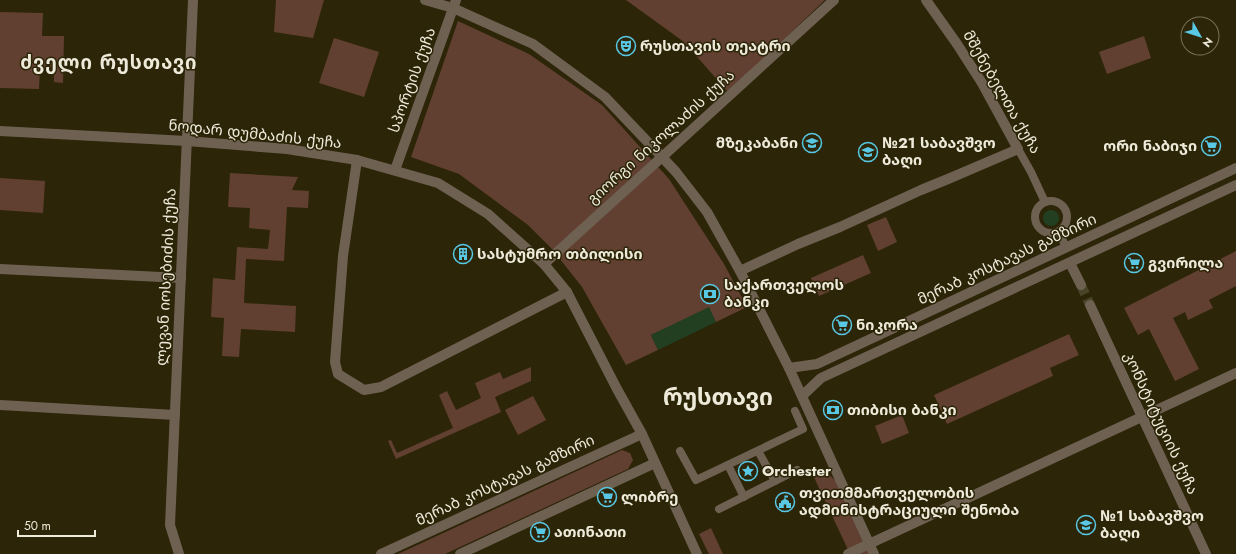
<svg xmlns="http://www.w3.org/2000/svg" width="1236" height="554" font-family="Jost,'Noto Sans Georgian',sans-serif">
  <rect width="100%" height="100%" fill="#2c2508"/>
  <g fill="#614031">
    <path d="M276,0H324L313,38L274,32Z"/>
    <path d="M626,0H825L728,92L684,42Z"/>
    <path d="M0,12L43,13L42,36H64L63,83L54,82V69L40,68L39,89L0,88Z"/>
    <path d="M458,21L529,54L602,105L669,179L724,264L747,307L716,322L709,308L651,335L658,350L626,365L582,287L552,249L528,225L459,174L411,157Z"/>
    <path d="M1144,36L1151,58L1107,74L1099,52Z"/>
    <path d="M334,38L379,52L364,97L319,83Z"/>
    <path d="M230,173L298,177L292,190L309,191L308,208L287,207L284,261L246,259L244,303L296,306L295,332L241,329L239,357L222,356L224,318L211,317L213,278L235,280L237,247L268,249L270,230L249,228L250,208L228,207Z"/>
    <path d="M0,178L45,181L43,213L0,210Z"/>
    <path d="M886,217L897,242L878,251L867,225Z"/>
    <path d="M1236,251V286L1209,300L1213,308L1188,320L1185,312L1173,318L1199,369L1175,381L1149,329L1138,335L1124,308Z"/>
    <path d="M863,255L871,273L819,296L811,278Z"/>
    <path d="M1069,334L1079,355L1050,368L1053,376L947,424L934,395Z"/>
    <path d="M531,367V381L495,397L501,412L396,459L388,441L391,440L397,453L453,428L439,395L447,391L456,410L481,398L475,383L500,372L503,379Z"/>
    <path d="M533,396L546,420L518,435L505,410Z"/>
    <path d="M902,415L909,433L882,444L875,426Z"/>
    <path d="M622,450L630,453L633,460L628,469L445,554H398Z"/>
    <path d="M823,469L838,483L871,554H850L812,473Z"/>
    <path d="M711,528L723,554H709L699,534Z"/>
  </g>
  <g fill="#223f21">
    <circle cx="1051" cy="218" r="8"/>
    <path d="M709,307L716,322L658,350L651,335Z"/>
  </g>
  <g fill="none" stroke-linecap="round" stroke-linejoin="round">
    <path stroke="#494328" stroke-width="10" stroke-dasharray="10 5" stroke-linecap="butt" d="M1081,285L1090,305"/>
    <g stroke="#6e6152" stroke-width="8">
      <path d="M1018,149L1031,172L1045,202"/>
      <circle cx="1051" cy="217" r="16"/>
      <path d="M1059,231L1066,248"/>
      <path d="M680,451L696,480L803,429L795,411"/>
      <path d="M758,451L775,481"/>
      <path d="M728,465L744,497"/>
      <path d="M719,509L797,470"/>
    </g>
    <g stroke="#6e6152" stroke-width="10">
      <path d="M425,0L453,8L533,44L605,97L662,157L834,0"/>
      <path d="M0,131L187,141L287,149L357,160L438,183L488,214L544,264"/>
      <path d="M357,160L343,256L335,362L338,374L364,390L381,387L567,292"/>
      <path d="M395,170L456,0"/>
      <path d="M1070,263L1081,285"/>
      <path d="M0,269L181,278"/>
      <path d="M740,271L798,244L840,227L921,190L948,179L1018,149L982,83L957,44L926,0"/>
      <path d="M1090,305L1206,554"/>
      <path d="M0,405L175,415"/>
      <path d="M869,544L1236,373"/>
      <path d="M179,554L170,525L193,0"/>
    </g>
    <g stroke="#6e6152" stroke-width="10">
      <path d="M789,368L817,364L1236,168"/>
      <path d="M802,396L821,378L1236,185"/>
      <path d="M381,554L642,434"/>
      <path d="M460,554L655,463"/>
      <path d="M697,554L642,434L617,389L567,292L544,264L662,157L676,172L707,212L740,271L789,368L874,554"/>
      <path d="M848,554L869,544"/>
    </g>
  </g>
  <defs>
    <symbol id="theatre-ring" viewBox="-11 -11 22 22"><circle r="9.5" fill="#2c2508" stroke="#58c8e4" stroke-width="1.5"/><path d="M-5-5.5Q0-4 5-5.5V0Q5 5 0 6Q-5 5-5 0ZM-3.3-2.5H-1v1.5H-3.3ZM1-2.5H3.3v1.5H1ZM-2.8 1Q0 5.5 2.8 1Z" fill="#58c8e4"/></symbol>
    <symbol id="school-ring" viewBox="-11 -11 22 22"><circle r="9.5" fill="#2c2508" stroke="#58c8e4" stroke-width="1.5"/><path d="M0-5L7-2L0 1L-7-2ZM-4 1L0 2.5L4 1V4Q0 6-4 4Z" fill="#58c8e4"/></symbol>
    <symbol id="supermarket-ring" viewBox="-11 -11 22 22"><circle r="9.5" fill="#2c2508" stroke="#58c8e4" stroke-width="1.5"/><path d="M-6-5.5h2.5l.6 2H6L4.5 2H-2.5L-4.4-4H-6ZM-1.5 3.2a1.3 1.3 0 1 0 .1 0ZM3 3.2a1.3 1.3 0 1 0 .1 0Z" fill="#58c8e4"/></symbol>
    <symbol id="building-ring" viewBox="-11 -11 22 22"><circle r="9.5" fill="#2c2508" stroke="#58c8e4" stroke-width="1.5"/><path d="M-4-6H4V6H1V3H-1V6H-4ZM-2.5-4.3h1.7v1.8h-1.7ZM.8-4.3h1.7v1.8H.8ZM-2.5-1h1.7V.8h-1.7ZM.8-1h1.7V.8H.8Z" fill="#58c8e4"/></symbol>
    <symbol id="bank-ring" viewBox="-11 -11 22 22"><circle r="9.5" fill="#2c2508" stroke="#58c8e4" stroke-width="1.5"/><path d="M-6-4H6V4H-6ZM0-2.3a2.3 2.3 0 1 0 0 4.6a2.3 2.3 0 1 0 0-4.6Z" fill="#58c8e4"/></symbol>
    <symbol id="sight-ring" viewBox="-11 -11 22 22"><circle r="9.5" fill="#2c2508" stroke="#58c8e4" stroke-width="1.5"/><path d="M0-6L1.8-2.2L6-1.7L2.9 1.2L3.7 5.4L0 3.3L-3.7 5.4L-2.9 1.2L-6-1.7L-1.8-2.2Z" fill="#58c8e4"/></symbol>
    <symbol id="civic-ring" viewBox="-11 -11 22 22"><circle r="9.5" fill="#2c2508" stroke="#58c8e4" stroke-width="1.5"/><path d="M-.6-6.5H3V-4.5H.6V-3L4-1V1h2V6H-6V1h2V-1L-.6-3ZM-1.2 2.5V6h2.4V2.5Z" fill="#58c8e4"/></symbol>
  </defs>
  <g fill-rule="evenodd">
    <use href="#theatre-ring" x="615" y="35" width="22" height="22"/>
    <use href="#school-ring" x="801" y="132" width="22" height="22"/>
    <use href="#supermarket-ring" x="1200" y="135" width="22" height="22"/>
    <use href="#school-ring" x="857" y="141" width="22" height="22"/>
    <use href="#building-ring" x="452" y="243" width="22" height="22"/>
    <use href="#supermarket-ring" x="1123" y="252" width="22" height="22"/>
    <use href="#bank-ring" x="699" y="283" width="22" height="22"/>
    <use href="#supermarket-ring" x="831" y="314" width="22" height="22"/>
    <use href="#bank-ring" x="822" y="399" width="22" height="22"/>
    <use href="#sight-ring" x="737" y="460" width="22" height="22"/>
    <use href="#supermarket-ring" x="596" y="486" width="22" height="22"/>
    <use href="#civic-ring" x="774" y="491" width="22" height="22"/>
    <use href="#school-ring" x="1075" y="514" width="22" height="22"/>
    <use href="#supermarket-ring" x="529" y="521" width="22" height="22"/>
  </g>
  <g text-anchor="middle" dominant-baseline="central" stroke-width="3" stroke-linejoin="round" paint-order="stroke">
    <g font-size="15" font-weight="bold" fill="#eeeada" stroke="#2c2508" text-anchor="start">
      <text x="640" y="46">რუსთავის თეატრი</text>
      <text x="798" y="143" text-anchor="end">მზეკაბანი</text>
      <text x="882" y="143">№21 საბავშვო<tspan x="882" dy="17">ბაღი</tspan></text>
      <text x="1197" y="146" text-anchor="end">ორი ნაბიჯი</text>
      <text x="477" y="254">სასტუმრო თბილისი</text>
      <text x="1148" y="263">გვირილა</text>
      <text x="724" y="285">საქართველოს<tspan x="724" dy="17">ბანკი</tspan></text>
      <text x="856" y="325">ნიკორა</text>
      <text x="847" y="410">თიბისი ბანკი</text>
      <text x="762" y="471">Orchester</text>
      <text x="799" y="493">თვითმმართველობის<tspan x="799" dy="17">ადმინისტრაციული შენობა</tspan></text>
      <text x="621" y="497">ლიბრე</text>
      <text x="1100" y="516">№1 საბავშვო<tspan x="1100" dy="17">ბაღი</tspan></text>
      <text x="554" y="532">ათინათი</text>
    </g>
    <g font-size="15" fill="#eeeada" stroke="#2c2508">
      <text transform="translate(412 80) rotate(-70)">სპორტის ქუჩა</text>
      <text transform="translate(1002 92) rotate(60)">მშენებელთა ქუჩა</text>
      <text transform="translate(255 134) rotate(6)">ნოდარ დუმბაძის ქუჩა</text>
      <text transform="translate(661 137) rotate(-42)">გიორგი ნიკოლაძის ქუჩა</text>
      <text transform="translate(1007 259) rotate(-25)">მერაბ კოსტავას გამზირი</text>
      <text transform="translate(166 277) rotate(-87)">ლევან იოსებიძის ქუჩა</text>
      <text transform="translate(1161 423) rotate(65)">კონსტიტუციის ქუჩა</text>
      <text transform="translate(505 480) rotate(-25)">მერაბ კოსტავას გამზირი</text>
    </g>
    <g font-size="19" font-weight="bold" letter-spacing="1" fill="#eeeada" stroke="#2c2508">
      <text x="109" y="62">ძველი რუსთავი</text>
    </g>
    <g font-size="23" font-weight="bold" fill="#eeeada" stroke="#2c2508">
      <text x="718" y="397">რუსთავი</text>
    </g>
  </g>
  <g transform="translate(1200 36) rotate(129)"><circle r="19" fill="#2c2508" stroke="#7a745c"/>
  <path d="M0-3L7 15L0 10L-7 15Z" fill="#58c8e4"/>
  <text y="-6" font-size="11" font-weight="bold" text-anchor="middle" fill="#eeeada">N</text>
  </g>
  <path d="M18 530v6h77v-6" fill="none" stroke="#eeeada" stroke-width="2"/>
  <text x="24" y="530" font-size="12" fill="#eeeada" stroke="#2c2508" stroke-width="3" paint-order="stroke">50 m</text>
</svg>
